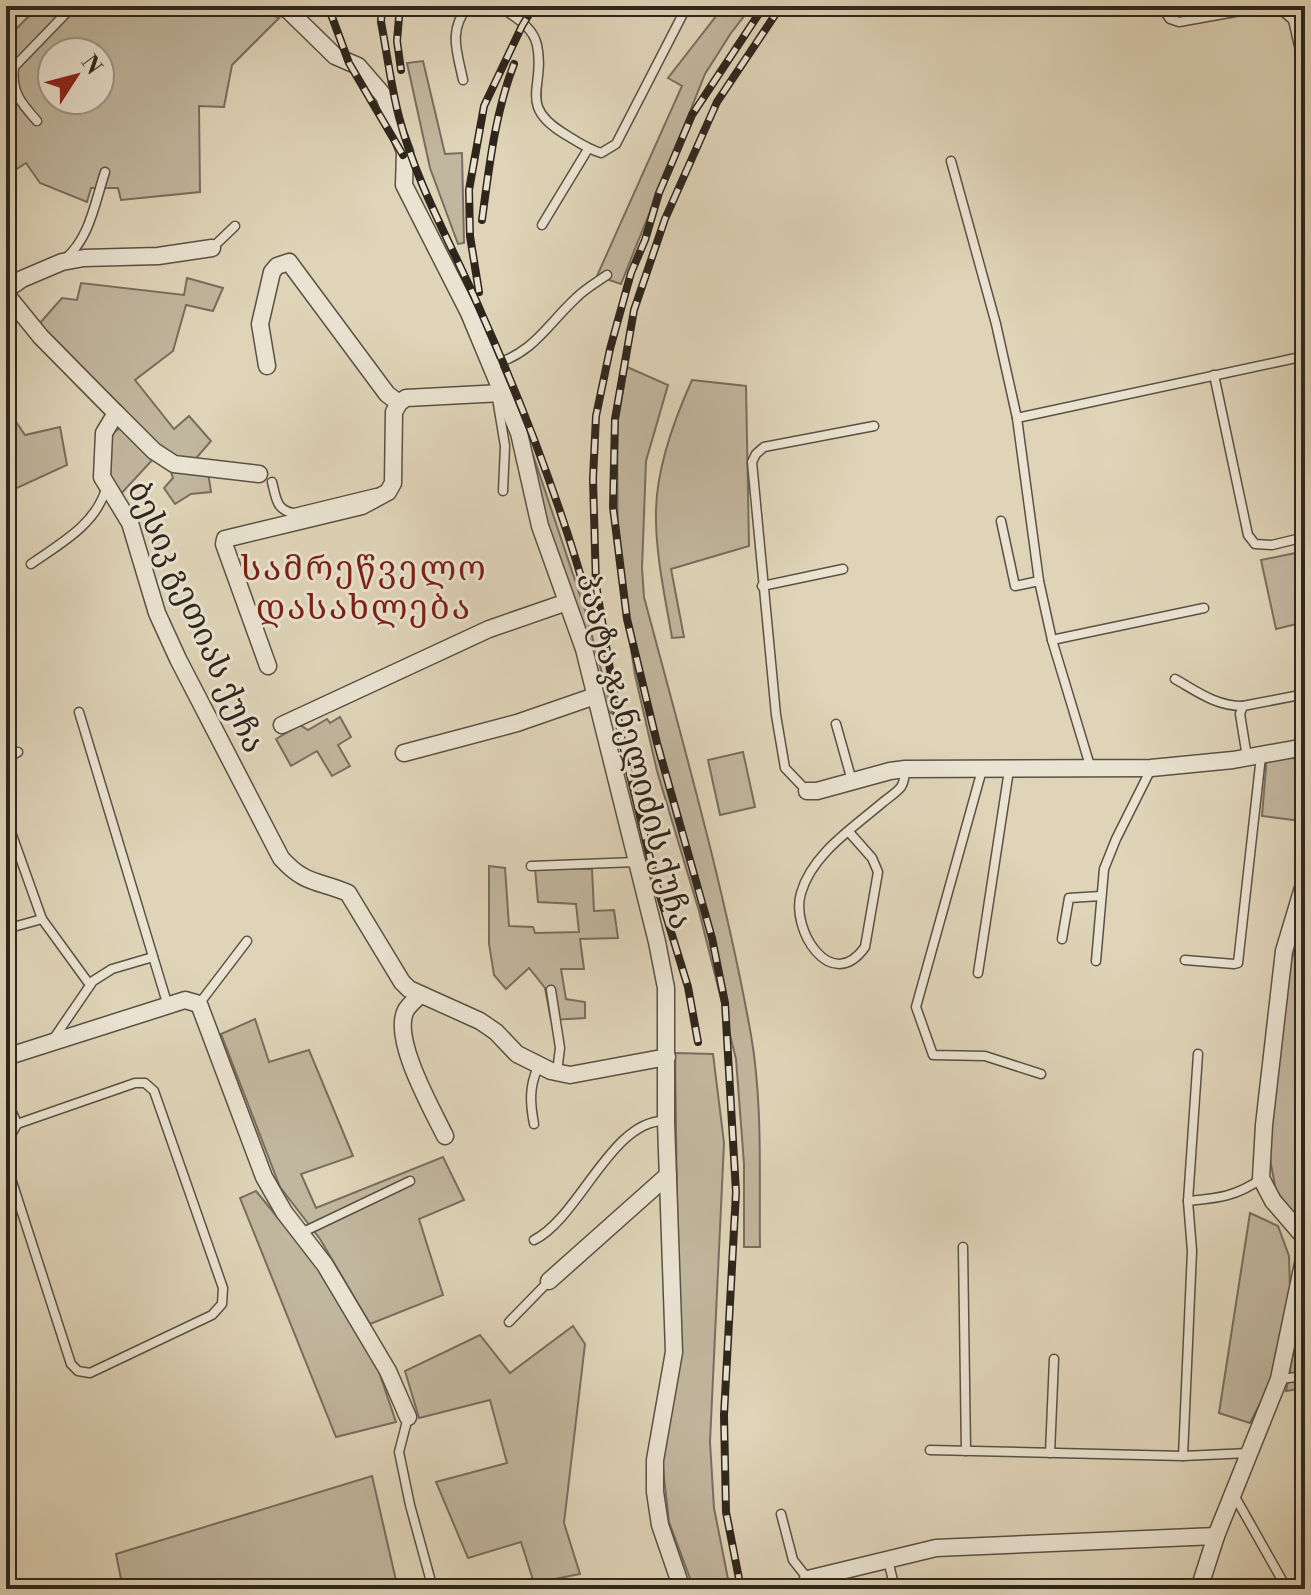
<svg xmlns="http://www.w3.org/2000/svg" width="1311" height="1595" font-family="'Libre Bodoni','Noto Serif Georgian',serif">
  <rect width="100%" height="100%" fill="#dfd4b8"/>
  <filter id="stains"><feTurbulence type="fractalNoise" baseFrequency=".0025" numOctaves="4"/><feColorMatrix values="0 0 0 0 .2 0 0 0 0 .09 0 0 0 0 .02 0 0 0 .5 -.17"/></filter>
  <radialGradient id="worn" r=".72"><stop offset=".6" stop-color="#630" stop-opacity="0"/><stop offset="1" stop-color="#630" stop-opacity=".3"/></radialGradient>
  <g fill="#c1b69e" stroke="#786e5e" stroke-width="2" fill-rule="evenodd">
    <path d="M39,6H253L279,18L232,65L224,107L199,106L200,192L121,200L118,188H91L87,202L40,183L26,163L6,176V39ZM52,52H100V100H52Z"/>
    <path d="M724,6H752L731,33L705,74L621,284L597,276L682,86L668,78Z"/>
    <path d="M423,61L445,154L462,153L464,243L458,244L430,168L407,63Z"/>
    <path d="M187,278L223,288L213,311L186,305L173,351L135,380L174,429L189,416L211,441L192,463L172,459L39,324L62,298L77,300L81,283L184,295Z"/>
    <path d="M627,367L668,385L646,461L642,568L644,597C682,740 725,890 751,1035C763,1104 759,1177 760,1247H744V1164L736,1059L699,911L657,771L635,675L618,564L617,424Z"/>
    <path d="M692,380L746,386L749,546L671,569L684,637L672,638C665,596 655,553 656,510C657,466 674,420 692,380Z"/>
    <path d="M6,407L25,435L60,427L67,465L6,493Z"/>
    <path d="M524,428L585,610L613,714L608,711L542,515Z"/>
    <path d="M119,429H125L155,457L119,496L107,481L109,435Z"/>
    <path d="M169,466L208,472L211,492L191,494L175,504L164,488L173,478Z"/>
    <path d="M1305,551V622L1276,629L1261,560Z"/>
    <path d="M340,717L351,737L338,745L350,766L332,776L317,751L291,766L276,739L300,725L308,730L327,719L330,723Z"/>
    <path d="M743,752L755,807L720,815L708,760Z"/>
    <path d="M1267,754L1305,760L1301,821L1262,816Z"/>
    <path d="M489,866L505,868L509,926L533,927L535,933L579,932L576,904L538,902L535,868L592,869L594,911L614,910L618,938L580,939L584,969H561L566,999L585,1002V1018L551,1020L545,988L529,968L506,989L494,975L489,944Z"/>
    <path d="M1305,925V1228L1276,1191L1269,1154L1289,966Z"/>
    <path d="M255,1019L269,1062L309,1050L353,1156L301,1174L316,1208L443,1157L464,1200L419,1219L443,1295L370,1324L320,1239L280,1187L221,1034Z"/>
    <path d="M675,1053L713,1054L724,1143L710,1442L714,1508L730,1589H694L669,1522L662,1459L679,1355Z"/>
    <path d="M256,1191L319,1268L378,1369L396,1422L336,1437L240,1198Z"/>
    <path d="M1250,1213L1278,1226L1289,1256L1291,1318L1270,1384L1250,1423L1219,1413Z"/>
    <path d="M1305,1289V1388L1286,1391Z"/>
    <path d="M573,1326L585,1344L564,1523L580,1574L534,1583L521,1542L468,1558L436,1482L507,1463L490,1400L419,1418L405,1371L480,1335L510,1373Z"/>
    <path d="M372,1476L398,1589H123L116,1554Z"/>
  </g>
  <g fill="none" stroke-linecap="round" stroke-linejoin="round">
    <defs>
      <g id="lane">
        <path d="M499,6C513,16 533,26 537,45C546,87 517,104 563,133C576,141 587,149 601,153L616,144L687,6"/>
        <path d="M1161,6L1170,19L1179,22L1268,6"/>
        <path d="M1277,6L1293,20L1305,72"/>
        <path d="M463,80C457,51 448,31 468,6"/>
        <path d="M37,121C21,103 11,92 14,67L73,6"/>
        <path d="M951,161L996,324L1017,418"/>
        <path d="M542,225L588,149"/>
        <path d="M212,248L235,226"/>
        <path d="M65,259C90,238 95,202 105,172"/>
        <path d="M492,365C534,353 546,326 576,298C585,289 597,282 607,275"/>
        <path d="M1214,375L1248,535L1255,544L1272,545L1305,537"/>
        <path d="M497,398L505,446L503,491"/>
        <path d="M272,482C276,497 276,511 294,513L376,493"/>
        <path d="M1001,521L1015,586L1039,581"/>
        <path d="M31,564C61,543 95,525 106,489"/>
        <path d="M762,586L843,569"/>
        <path d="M1204,608L1052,640L1039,581L1017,418L1305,356"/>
        <path d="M1052,640L1091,769"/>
        <path d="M1175,679C1198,692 1216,706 1243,706"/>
        <path d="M79,712L168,1006"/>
        <path d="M836,724L852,781"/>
        <path d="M1247,757L1240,714L1243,706L1305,694"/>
        <path d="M6,759L18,752"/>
        <path d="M982,770L916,1007L933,1055L985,1056L1041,1074"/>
        <path d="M807,791L785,768L776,715L752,462L756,454L764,447L874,426"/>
        <path d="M6,818L42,919L90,985"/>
        <path d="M849,832L872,858L878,872L865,947C831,995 790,929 801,893C812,854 853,828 882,803C888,798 896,793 901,787C904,782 905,775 905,769"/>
        <path d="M531,866L636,862"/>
        <path d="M6,929L42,919"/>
        <path d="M1062,939L1069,898L1101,896"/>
        <path d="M1185,960L1234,964L1238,963L1261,756"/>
        <path d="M1096,961L1104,869L1116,839L1151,769"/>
        <path d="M978,973L1009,770"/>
        <path d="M551,990L560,1048L557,1072"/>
        <path d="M199,1004L247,941"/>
        <path d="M52,1041L93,981L112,969L153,957"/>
        <path d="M6,1098L17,1124"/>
        <path d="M534,1124C530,1103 529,1087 538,1067"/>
        <path d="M6,1149L7,1142L17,1124L135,1083H145L154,1091L223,1288L222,1304L212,1315L90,1373L78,1371L71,1364L6,1163"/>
        <path d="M1188,1201C1218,1198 1235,1197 1261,1179"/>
        <path d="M301,1233L410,1181"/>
        <path d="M534,1240C579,1218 612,1119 665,1121"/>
        <path d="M963,1247L966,1451"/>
        <path d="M509,1322L549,1281"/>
        <path d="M1280,1379L1305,1376"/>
        <path d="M408,1417L399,1452L410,1505L433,1589"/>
        <path d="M930,1450L1183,1456L1249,1453"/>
        <path d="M1050,1453L1054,1359"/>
        <path d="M1183,1456L1192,1251L1188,1201L1198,1054"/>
        <path d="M1234,1495L1287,1589"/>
        <path d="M781,1514L793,1560L808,1579L811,1589"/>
        <path d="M888,1560L895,1589"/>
      </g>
      <g id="street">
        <path d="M278,6L288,10L335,56L358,66L384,96L405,152L404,185L469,313L519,433L540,526L584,649L657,942L666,988V1122L674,1352L655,1460V1492L660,1525L682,1589"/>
        <path d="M6,290L22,279L62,262L84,258L158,256L212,248"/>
        <path d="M6,294L41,337L116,413L104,433L102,477L130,523L157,613L178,659L281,858C305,885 318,880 348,893L402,982L409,989L480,1021L496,1032L517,1054L551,1071L570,1075L667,1057"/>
        <path d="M267,366L260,324L272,272L277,266L289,262L387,394L399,403"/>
        <path d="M116,413L154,451L174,464L259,474"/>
        <path d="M268,666L224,544L225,539L362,506L388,492L393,483L394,412L399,403L406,398L502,393"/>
        <path d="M282,725L489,629L567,602"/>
        <path d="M404,753L517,723L595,696"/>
        <path d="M807,791H817L890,771L905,769L1151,768L1233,760L1305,747"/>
        <path d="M1305,881L1284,951L1264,1125L1261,1178L1273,1201L1305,1238"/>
        <path d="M419,996C415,1000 409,1005 406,1010C391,1038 432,1109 445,1136"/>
        <path d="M6,1057L185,1000L199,1004L264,1177L284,1212L325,1265L388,1371L408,1417"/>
        <path d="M549,1281L668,1175"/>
        <path d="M808,1579L936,1548L1216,1536"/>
        <path d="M1199,1589L1216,1536L1279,1379L1305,1254"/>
      </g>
    </defs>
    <use href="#lane" stroke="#5a5244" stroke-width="11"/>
    <use href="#street" stroke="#5a5244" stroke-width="19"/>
    <use href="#lane" stroke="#eae3d1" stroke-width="8"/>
    <use href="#street" stroke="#eae3d1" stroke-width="16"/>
    <defs>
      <g id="rail">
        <path d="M328,6L349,63L403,155"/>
        <path d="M382,6L381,22C387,53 391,86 399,117C417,186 453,247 481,312C524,408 562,507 590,608"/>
        <path d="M400,6L397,41L401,70"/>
        <path d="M482,220C489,168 495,113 514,64"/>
        <path d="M479,292L470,236L469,190L484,106L522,26L534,6"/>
        <path d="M698,1042L688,987L656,883L622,742L596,585L593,479L596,416L610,349L631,273L645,240L659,193L692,115L764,6"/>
        <path d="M741,1589L726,1512L724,1415L736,1192L725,1003L712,938L657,743L627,619L613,507L615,419L634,310L665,219L717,102L781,6"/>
      </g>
    </defs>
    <use href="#rail" stroke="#2e261d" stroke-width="8"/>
    <use href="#rail" stroke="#eae3d1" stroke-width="5" stroke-dasharray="15" stroke-linecap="butt"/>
  </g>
  <g text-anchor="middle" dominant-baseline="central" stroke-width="6" stroke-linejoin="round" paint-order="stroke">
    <g font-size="32" fill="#2e261d" stroke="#eae3d1">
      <text transform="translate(196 617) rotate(66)">ბესიკ გეთიას ქუჩა</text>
      <text transform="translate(634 751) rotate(75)">პაატა ჯანელიძის ქუჩა</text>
    </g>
    <g font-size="34" letter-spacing="2" fill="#7a1f14" stroke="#eae3d1">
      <text x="364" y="570">სამრეწველო<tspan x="364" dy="39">დასახლება</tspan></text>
    </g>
  </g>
  <rect width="1311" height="1595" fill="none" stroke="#dfd4b8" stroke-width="32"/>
  <rect x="8" y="8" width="1295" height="1579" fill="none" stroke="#2e261d" stroke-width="4"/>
  <rect x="16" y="16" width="1279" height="1563" fill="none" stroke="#2e261d" stroke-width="2"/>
  <g transform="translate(76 76) rotate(54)"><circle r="38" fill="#eae3d1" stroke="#9f9789" stroke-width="2"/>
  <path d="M0-6L14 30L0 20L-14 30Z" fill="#8f2418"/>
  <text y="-12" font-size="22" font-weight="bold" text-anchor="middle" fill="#2e261d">N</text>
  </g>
  <rect width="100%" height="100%" filter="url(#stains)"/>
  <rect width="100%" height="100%" fill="url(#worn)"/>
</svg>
